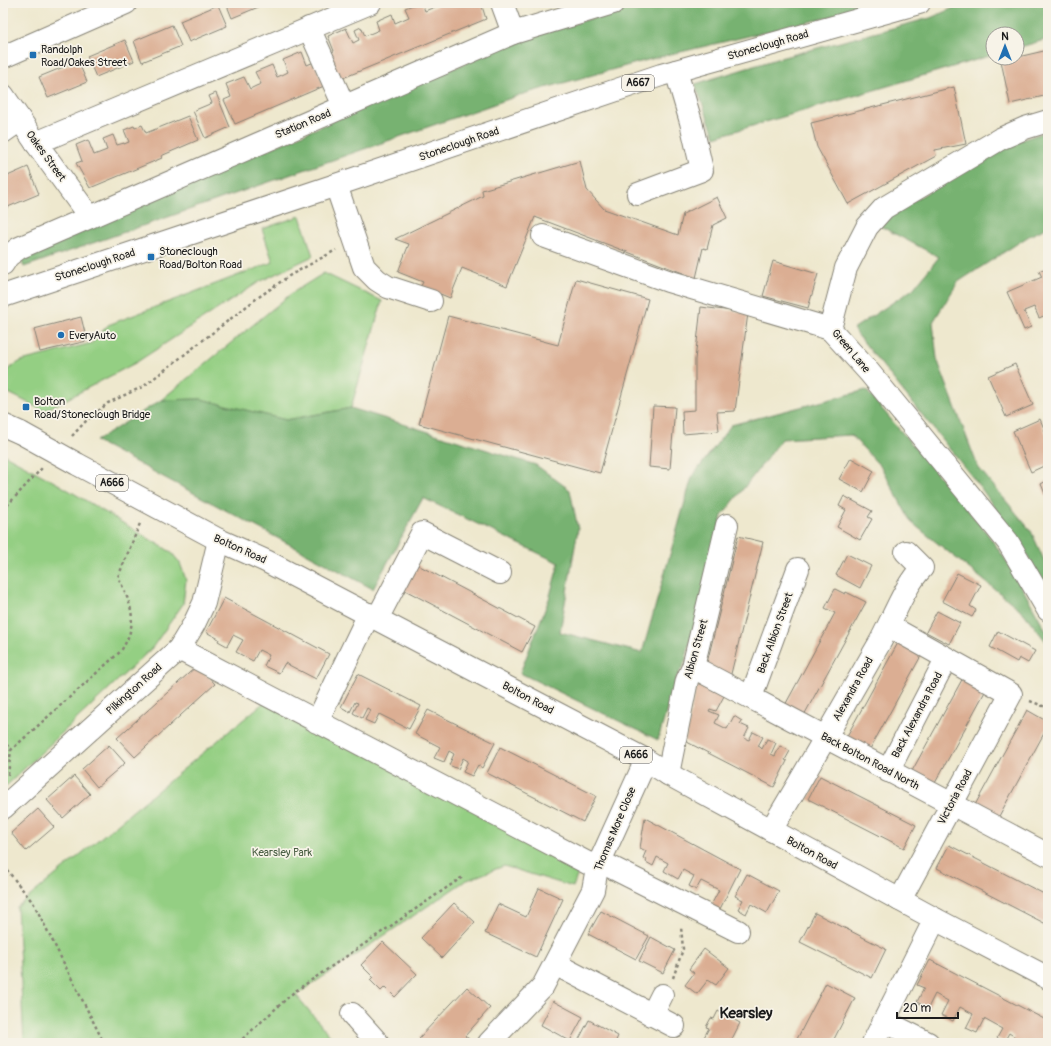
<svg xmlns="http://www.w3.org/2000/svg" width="1051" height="1046" font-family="Pangolin,sans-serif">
  <rect width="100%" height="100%" fill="#f7f3e8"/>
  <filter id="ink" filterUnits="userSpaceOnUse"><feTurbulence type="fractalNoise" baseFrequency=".025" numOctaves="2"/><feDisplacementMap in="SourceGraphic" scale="8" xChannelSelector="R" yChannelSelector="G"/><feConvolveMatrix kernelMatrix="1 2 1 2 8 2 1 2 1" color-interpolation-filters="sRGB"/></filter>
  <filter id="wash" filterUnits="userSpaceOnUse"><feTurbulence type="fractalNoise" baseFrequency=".012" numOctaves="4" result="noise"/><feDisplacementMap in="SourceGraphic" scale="16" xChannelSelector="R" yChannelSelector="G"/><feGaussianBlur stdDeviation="0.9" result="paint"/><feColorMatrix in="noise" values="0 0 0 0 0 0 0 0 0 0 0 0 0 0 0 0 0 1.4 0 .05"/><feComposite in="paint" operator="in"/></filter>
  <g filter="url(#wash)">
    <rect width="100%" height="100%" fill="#eee8ce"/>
    <g fill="#94cf83" stroke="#587650">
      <path d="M300,216L313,256L259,282L137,362L44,411L3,390V377L7,370L21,361L92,343L108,325L273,262L262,229Z"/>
      <path d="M324,273L382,301L351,408L286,420L201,399L161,400L292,293Z"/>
      <path d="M3,454L60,485L171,552L180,563L186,580L183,604L152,648L6,786L3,783Z"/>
      <path d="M268,699L581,865L573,887L504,866L465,881L296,995L336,1043H24L17,907Z"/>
    </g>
    <g fill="#77b271" stroke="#4a6746">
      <path d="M643,3H884L872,7L655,58L523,94L24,267L20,258L516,41Z"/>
      <path d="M965,3H1048V39L1017,48V34H993V55L715,137L695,84L780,58L930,18Z"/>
      <path d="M1048,131V227L1029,236L958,282L933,322L937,359L978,467L1031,531L1048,569V593L1027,555L981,488L853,329L913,289L939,257L878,225L896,211L1009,144Z"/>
      <path d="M866,390L984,529L1010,566L1048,634V644L1022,611L911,522L881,467L851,435L782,439L722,516L685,662L676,679L658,740L520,673L549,599L559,563L423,498L373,589L96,441L161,400L201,399L286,420L351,408L536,465L570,490L578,529L560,632L642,653L692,477L731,425Z"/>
    </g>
    <g id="blocks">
      <g fill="#dbae93">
        <path d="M226,3H268L232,18Z"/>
        <path d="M418,3H422L425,11L437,6L436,3H481L486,19L338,80L327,54L334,51L328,36L346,28L353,43L359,40L355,30L361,27L365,36L379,30L376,21L392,14L395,23L409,17L405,8Z"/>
        <path d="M218,5L227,26L189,42L180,21Z"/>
        <path d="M172,25L181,46L142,62L134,41Z"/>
        <path d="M125,40L134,61L96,77L87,56Z"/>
        <path d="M1048,50V95L1010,104L1001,61Z"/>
        <path d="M302,52L307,65L314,62L324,86L235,124L224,100L231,97L226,84L244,77L250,89L256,86L261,84L255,72L272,65L277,77L282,75L288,72L283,60Z"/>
        <path d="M78,61L87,82L48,98L39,77Z"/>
        <path d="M954,87L966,144L935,150L936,156L848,204L817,147L811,123Z"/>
        <path d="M216,93L230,127L205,138L193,111L212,103L209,96Z"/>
        <path d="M188,116L198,140L161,156L162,158L90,188L76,163L82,161L76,145L88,140L94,155L107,150L103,139L113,135L117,145L124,143V144L129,142L124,130L134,126L135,128L142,125L146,133Z"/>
        <path d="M580,161L587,190L604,209L678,235L683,214L717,197L727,218L713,225L707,249L703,248L696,278L535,217L507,286L462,268L450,298L421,286L423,282L398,272L409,244L395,239L483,196L482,190Z"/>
        <path d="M28,167L39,194L3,209V178Z"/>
        <path d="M773,261L818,274L808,308L763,296Z"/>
        <path d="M1048,267V314L1039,318L1034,307L1024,311L1031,327L1024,330L1007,292L1042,277L1039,271Z"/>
        <path d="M576,279L648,299L600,473L419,424L448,316L558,345Z"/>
        <path d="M701,307L748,313L735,411L717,412L719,431L683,434L682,411L695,410V360Z"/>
        <path d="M81,317L87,341L40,352L34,329Z"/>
        <path d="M1015,364L1033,405L1006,417L988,376Z"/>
        <path d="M653,406L675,407L670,469L649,467Z"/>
        <path d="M1040,419L1048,438V464L1031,472L1013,431Z"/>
        <path d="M851,458L874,471L863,492L839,479Z"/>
        <path d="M1048,480V501L1041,484Z"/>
        <path d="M844,496L872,511L868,517L872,519L860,540L837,527L846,510L839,506Z"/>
        <path d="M738,536L763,542L730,678L706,667Z"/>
        <path d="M847,554L871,566L860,588L836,575Z"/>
        <path d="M416,564L535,627L522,652L403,589Z"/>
        <path d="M957,573L981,585L970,606L976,610L972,617L942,601Z"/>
        <path d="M835,589L845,594L846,592L866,602L803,717L784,707L835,613L825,608Z"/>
        <path d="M224,598L329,654L316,679L285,663L279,673L264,666L269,655L259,650L253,661L236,652L243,640L233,635L227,646L218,641L219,639L206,632Z"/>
        <path d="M937,611L960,623L949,644L926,632Z"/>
        <path d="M998,631L1035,651L1028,663L1019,658L1017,662L990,647Z"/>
        <path d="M899,641L922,654L870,749L847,736Z"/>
        <path d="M198,665L215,684L135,757L117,738Z"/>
        <path d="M358,674L421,706L409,729L379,714L374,724L365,720L370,710L367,708L362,718L353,713L358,703L355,702L350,712L341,707Z"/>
        <path d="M964,676L987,688L935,783L912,771Z"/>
        <path d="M697,682L724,696L716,711L710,709L709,711L719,715L715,723L727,729L734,716L742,721L740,724L749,728L744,738L749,740L753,732L763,737L758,746L760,747L762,749L767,739L776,743L771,754L775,756L780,746L790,751L785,760L787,761L774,787L685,741Z"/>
        <path d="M428,710L495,743L482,768L478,765L472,776L463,772L468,761L463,758L458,769L449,765L454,754L449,751L444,762L434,758L440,747L415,734Z"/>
        <path d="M1027,710L1048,722V726L998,818L975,805Z"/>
        <path d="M109,745L125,763L97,787L82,769Z"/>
        <path d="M500,747L596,796L583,822L487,773Z"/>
        <path d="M74,776L90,794L63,818L47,800Z"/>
        <path d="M820,776L916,825L904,848L808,799Z"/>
        <path d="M38,809L54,827L26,851L11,833Z"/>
        <path d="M645,818L740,869L718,913L709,909L719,890L701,881L696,890L689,886L694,876L683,870L678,879L664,871L668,863L657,857L653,866L646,862L647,860L643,858L646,851L640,848Z"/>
        <path d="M949,845L1048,896V925L937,868Z"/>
        <path d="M747,874L779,891L767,913L751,904L746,914L738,909L743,900L735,896Z"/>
        <path d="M539,888L563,899L536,957L485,933L498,904L526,917Z"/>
        <path d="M454,903L475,922L442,958L421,938Z"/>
        <path d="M601,911L649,936L636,959L588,934Z"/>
        <path d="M815,913L886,949L872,978L800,942Z"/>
        <path d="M651,937L675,950L663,973L639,961Z"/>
        <path d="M383,942L417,974L395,997L385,987L381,991L370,980L373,977L361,965Z"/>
        <path d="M704,949L729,968L716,985L708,980L697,994L685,985L694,973L689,969Z"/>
        <path d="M930,960L1048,1021V1043H1027L1023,1041L1022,1043H1012L1015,1037L1009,1033L1004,1042L997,1038L1002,1029L984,1019L977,1033L966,1028L973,1014L960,1007L953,1021L941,1015L948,1001L935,994L928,1008L917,1002L924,988L917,985Z"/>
        <path d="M826,983L855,998L832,1043H804L797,1039Z"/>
        <path d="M467,987L490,1008L465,1036L469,1039L465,1043H424L419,1038Z"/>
        <path d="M553,1001L583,1017L570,1041L541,1025Z"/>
        <path d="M718,1011L740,1023L730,1043H706L702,1041L709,1028L706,1027L711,1018L714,1019Z"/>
        <path d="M589,1020L618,1036L615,1043H577Z"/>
      </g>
    </g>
  </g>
  <g filter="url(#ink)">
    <use href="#blocks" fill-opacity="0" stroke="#858275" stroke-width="1"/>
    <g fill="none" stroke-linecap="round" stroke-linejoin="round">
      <defs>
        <g id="minor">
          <path d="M502,3L513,33"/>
          <path d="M309,28L344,106"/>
          <path d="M3,57L126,3"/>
          <path d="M3,95L36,143L89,216"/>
          <path d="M1048,121L1025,128L1000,139L884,208L867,227L846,268L830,329L869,372L1008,542L1048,610"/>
          <path d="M3,132L20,120"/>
          <path d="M36,143L370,3"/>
          <path d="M336,185L364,267L377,280L388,287L431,301"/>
          <path d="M638,194L702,170L691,122L676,71"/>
          <path d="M543,236L668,281L830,329"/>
          <path d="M3,264L8,256L19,248L513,33L613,3"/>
          <path d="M377,619L422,533L500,573"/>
          <path d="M889,626L1011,694L900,900"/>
          <path d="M179,649L597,868"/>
          <path d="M693,667L1048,855"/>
          <path d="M751,697L798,569"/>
          <path d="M317,722L369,614"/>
          <path d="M888,771L946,659"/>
          <path d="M668,774L687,680L693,667L727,525"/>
          <path d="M3,808L179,649L194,624L204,603L219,540"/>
          <path d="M771,830C808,769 843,706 879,644C892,621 904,586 922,568L906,552"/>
          <path d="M599,861L738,931"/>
          <path d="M555,964L674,1026"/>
          <path d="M352,1014L378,1043"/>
          <path d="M652,1015L662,995"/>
          <path d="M884,1021L928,1043"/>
          <path d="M489,1043L543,986L593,890L597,868L646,760"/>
          <path d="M873,1043L935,919"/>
        </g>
        <g id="major">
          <path d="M3,296L336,185L661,75L919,3"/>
          <path d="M3,425L21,433"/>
          <path d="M77,464L219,540L266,561L646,760L668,774L935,919L1048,978"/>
        </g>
      </defs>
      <use href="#minor" stroke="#858275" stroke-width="24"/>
      <use href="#major" stroke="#858275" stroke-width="24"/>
      <g stroke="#858275" stroke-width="2.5" stroke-dasharray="3 3" stroke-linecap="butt">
        <path d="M72,436L85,422L108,403L144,386L256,299L289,276L336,250"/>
        <path d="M3,510L42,468"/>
        <path d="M1030,701L1048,708"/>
        <path d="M3,740L11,750L121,651C139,622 132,606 118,577L141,521"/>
        <path d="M8,775L11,750"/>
        <path d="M3,865L34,904L104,1043"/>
        <path d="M673,978L683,949L681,927"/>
        <path d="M238,1043L294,992L464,876"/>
      </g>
      <use href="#minor" stroke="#fff" stroke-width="22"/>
      <use href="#major" stroke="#fff" stroke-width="22"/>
      <defs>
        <path id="major-bridge" d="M21,433L77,464"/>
      </defs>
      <use href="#major-bridge" stroke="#858275" stroke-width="24" stroke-linecap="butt"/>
      <use href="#major-bridge" stroke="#fff" stroke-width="22"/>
    </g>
  </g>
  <g fill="#1f6fb2" stroke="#f7f3e8" stroke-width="1.5">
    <rect x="29" y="51" width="8" height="8" rx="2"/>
    <rect x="147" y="253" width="8" height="8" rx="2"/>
    <circle cx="61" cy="335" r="4"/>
    <rect x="22" y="403" width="8" height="8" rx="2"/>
  </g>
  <g text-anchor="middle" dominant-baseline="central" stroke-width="3.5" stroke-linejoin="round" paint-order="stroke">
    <g fill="#f7f3e8" stroke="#5e5c59" stroke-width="1">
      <rect x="622" y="75" width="32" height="16" rx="3"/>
      <rect x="96" y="475" width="32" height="16" rx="3"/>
      <rect x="620" y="747" width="32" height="16" rx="3"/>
    </g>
    <g font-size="10" font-weight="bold" fill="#1c1c1c">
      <text x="638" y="83">A667</text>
      <text x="112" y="483">A666</text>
      <text x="636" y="755">A666</text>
    </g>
    <g font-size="11" fill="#1c1c1c" stroke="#f7f3e8">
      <text transform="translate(768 45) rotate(-16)">Stoneclough Road</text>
      <text transform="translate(303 124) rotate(-23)">Station Road</text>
      <text transform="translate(459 144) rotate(-19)">Stoneclough Road</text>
      <text transform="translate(46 156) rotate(54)">Oakes Street</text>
      <text transform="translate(95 265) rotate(-18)">Stoneclough Road</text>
      <text transform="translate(851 351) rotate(50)">Green Lane</text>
      <text transform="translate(240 549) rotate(24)">Bolton Road</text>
      <text transform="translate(775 633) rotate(-70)">Back Albion Street</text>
      <text transform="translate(696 649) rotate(-74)">Albion Street</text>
      <text transform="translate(134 689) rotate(-42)">Pilkington Road</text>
      <text transform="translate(853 689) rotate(-61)">Alexandra Road</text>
      <text transform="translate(528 698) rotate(28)">Bolton Road</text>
      <text transform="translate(917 715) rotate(-62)">Back Alexandra Road</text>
      <text transform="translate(870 761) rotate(28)">Back Bolton Road North</text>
      <text transform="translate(955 797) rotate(-62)">Victoria Road</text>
      <text transform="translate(615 829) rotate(-67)">Thomas More Close</text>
      <text transform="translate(812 853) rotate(29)">Bolton Road</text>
    </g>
    <g font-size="11" fill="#1c1c1c" stroke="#f7f3e8" text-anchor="start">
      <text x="41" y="49">Randolph<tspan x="41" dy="13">Road/Oakes Street</tspan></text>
      <text x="159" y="251">Stoneclough<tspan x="159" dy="13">Road/Bolton Road</tspan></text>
      <text x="69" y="335">EveryAuto</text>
      <text x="34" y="401">Bolton<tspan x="34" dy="13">Road/Stoneclough Bridge</tspan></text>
    </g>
    <g font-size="11" fill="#465b40" stroke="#f7f3e8">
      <text x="282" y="852">Kearsley Park</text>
    </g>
    <g font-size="15" font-weight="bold" fill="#1c1c1c" stroke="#f7f3e8">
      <text x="746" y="1013">Kearsley</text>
    </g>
  </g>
  <rect width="1051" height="1046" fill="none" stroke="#f7f3e8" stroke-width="16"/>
  <g transform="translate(1005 46)"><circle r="19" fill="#f7f3e8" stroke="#9f9d96"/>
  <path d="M0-3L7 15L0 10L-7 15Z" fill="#1f6fb2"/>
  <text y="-6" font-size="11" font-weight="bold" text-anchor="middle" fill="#1c1c1c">N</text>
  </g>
  <path d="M897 1012v6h61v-6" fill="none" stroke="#1c1c1c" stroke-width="2"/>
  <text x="903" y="1012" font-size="12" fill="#1c1c1c" stroke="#f7f3e8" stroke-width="3" paint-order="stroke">20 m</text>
</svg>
